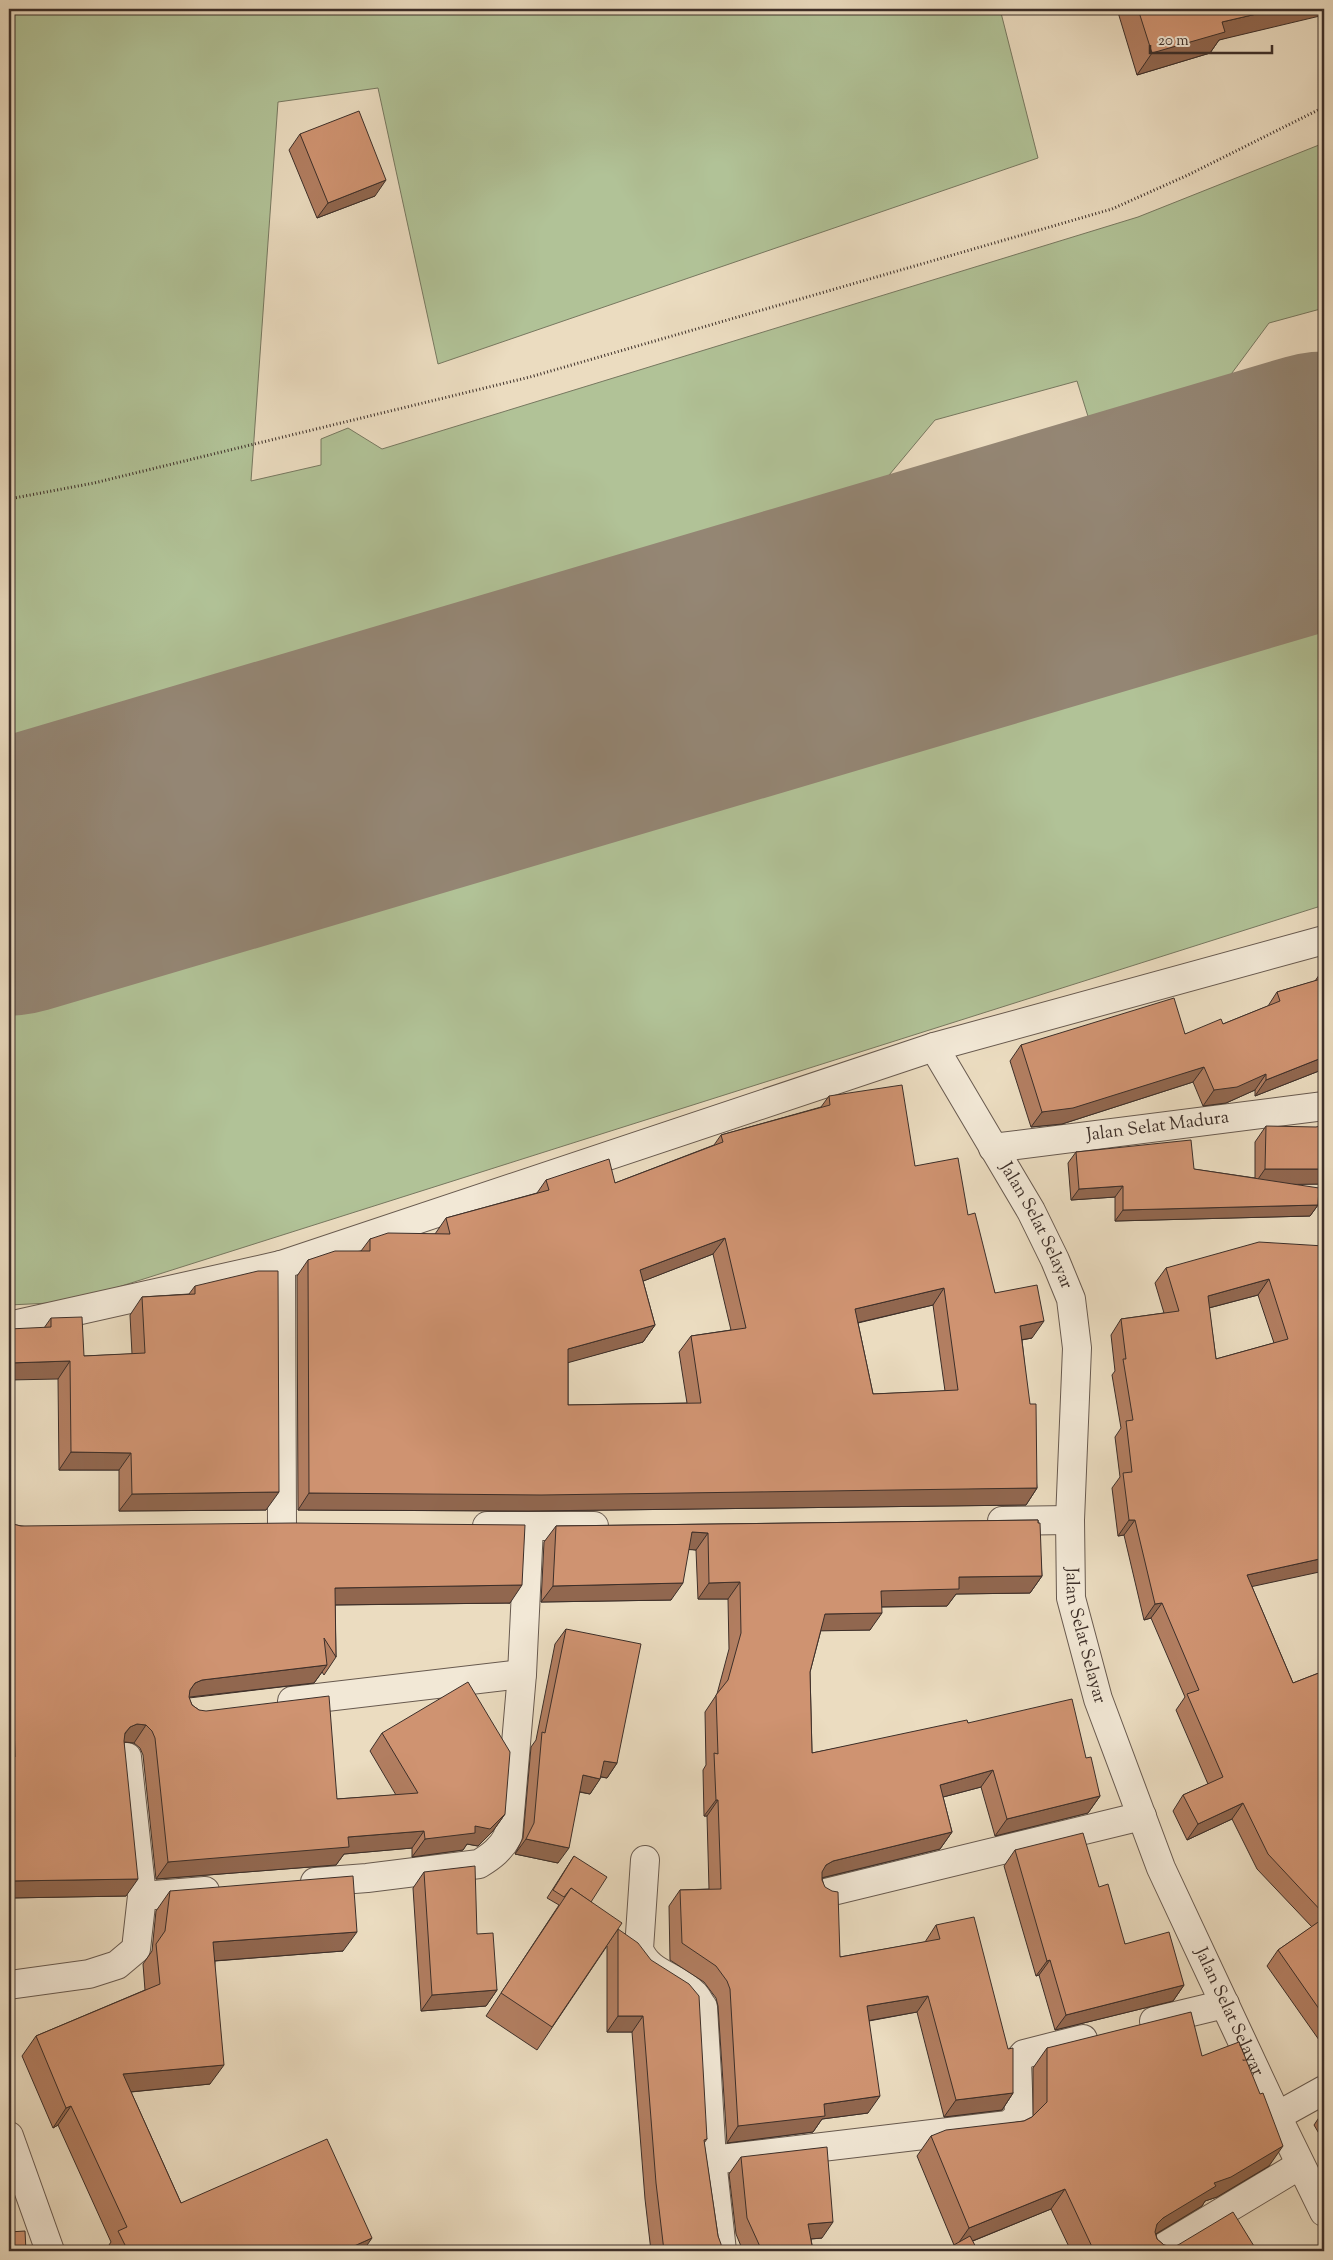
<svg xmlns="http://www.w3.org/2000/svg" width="1333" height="2260" font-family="'Sorts Mill Goudy',serif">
  <rect width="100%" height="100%" fill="#ebdcc0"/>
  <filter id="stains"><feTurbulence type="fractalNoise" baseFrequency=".004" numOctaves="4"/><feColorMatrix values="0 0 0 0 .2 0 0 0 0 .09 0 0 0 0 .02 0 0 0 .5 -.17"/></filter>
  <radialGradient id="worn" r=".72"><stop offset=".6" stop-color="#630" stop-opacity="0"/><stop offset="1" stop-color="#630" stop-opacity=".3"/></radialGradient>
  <g fill="#b1c297" stroke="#777860">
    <path d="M9,9H1000L1038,158L438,364L378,88L278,102L251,481L321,465V439L348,428L382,449L1138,217L1324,143V308L1269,323L1163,466L1109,484L1077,381L935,420L814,565L9,803Z"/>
    <path d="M1324,565V905L71,1302L9,1305V953Z"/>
  </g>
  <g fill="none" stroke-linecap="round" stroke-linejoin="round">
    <path stroke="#948674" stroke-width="275" d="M9,878L1324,489"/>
    <defs>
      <g id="minor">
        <path id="s1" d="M934,1047L1031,1211L1055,1260L1071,1299L1077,1348L1070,1520L1071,1598L1098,1699L1161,1868L1277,2116L1324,2212"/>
        <path id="s2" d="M993,1148L1324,1106"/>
        <path d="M281,1265L282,1525"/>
        <path d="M9,1326L281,1265L934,1047L1324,940"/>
        <path d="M1002,1521L1070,1520"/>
        <path d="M487,1526H594"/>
        <path d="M292,1701L522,1674"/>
        <path d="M645,1860L639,1949C648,1974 677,1976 694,1994C697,1997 700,2003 703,2007L712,2160L722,2251"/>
        <path d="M315,1882L367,1878L479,1864C492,1856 501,1849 508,1836L522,1674L529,1527"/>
        <path d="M825,1893L1142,1816"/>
        <path d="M142,1896L205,1891"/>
        <path d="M9,1985L89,1974L117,1965L136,1949L142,1896L127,1757"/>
        <path d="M1154,2021L1225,2004"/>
        <path d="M1277,2116L1324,2090"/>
        <path d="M9,2136L50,2251"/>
        <path d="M712,2160L1008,2125L1019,2116L1017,2062L1024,2054L1083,2039"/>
        <path d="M1157,2251L1300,2165"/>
      </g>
    </defs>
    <use href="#minor" stroke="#685a4f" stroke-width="30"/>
    <path stroke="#3d2f29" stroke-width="3" stroke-dasharray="1 2.5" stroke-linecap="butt" d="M9,499L94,483L530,377L1112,209L1188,175L1324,107"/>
    <use href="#minor" stroke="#f2e8d6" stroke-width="28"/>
  </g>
  <g fill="#b27e61" stroke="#3d2f29" fill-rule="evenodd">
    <path d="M1117,9H1324L1219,40L1210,53L1137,75Z"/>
    <path d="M300,134L375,196L317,218L289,150Z"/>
    <path d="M1324,968V1069L1255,1096V1090L1226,1103L1203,1106L1193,1082L1062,1124L1031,1127L1010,1061L1021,1045L1185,1034L1223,1024L1268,1006L1277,992L1315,981Z"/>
    <path d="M829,1096L915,1166L968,1215L995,1293L1032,1338L1022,1340L1037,1488L1026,1505L529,1511L298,1510L297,1276L308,1260L361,1251L370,1239L435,1234L446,1218L537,1193L546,1180L615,1183L714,1145L721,1135L821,1107ZM713,1254L731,1330L691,1336L679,1352L687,1403L568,1405V1362L643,1342L655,1325L643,1281ZM933,1305L945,1391L873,1394L858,1323Z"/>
    <path d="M1266,1126L1324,1184H1298L1318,1205L1310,1216L1115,1221V1197L1071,1200L1068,1163L1076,1152L1255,1178V1142Z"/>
    <path d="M1324,1246L1252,1587L1293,1683L1324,1671V2047L1267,1966L1278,1950L1312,1927L1257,1869L1232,1819L1187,1840L1173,1811L1183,1795L1208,1784L1176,1710L1185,1697L1151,1618L1144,1620L1124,1535L1118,1536L1112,1488L1120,1477L1115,1437L1121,1428L1112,1375L1115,1371L1111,1335L1121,1319L1164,1313L1155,1283L1166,1268ZM1258,1295L1274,1343L1216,1359L1209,1308Z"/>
    <path d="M195,1286L266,1510L119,1511V1470H59L58,1379L44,1328L51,1318L84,1356L132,1354L130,1315L142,1297L189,1294Z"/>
    <path d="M1038,1520L1042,1576L1030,1593L956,1594L947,1606L881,1607L870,1630H821L810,1672L812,1753L968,1723L1086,1758L1100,1796L1088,1813L995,1836L981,1787L943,1797L952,1832L940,1849L822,1878L840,1957L925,1942L936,1925L1013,2093L1002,2110L944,2117L917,2012L869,2021L868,2113L822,2119L813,2132L727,2143L718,2006L716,1998L704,1982L670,1960L669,1906L680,1890L709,1889L707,1816H704L703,1770L706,1765L705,1712L717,1694L729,1649L728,1599H698L696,1550L689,1549L671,1600L541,1602L544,1542L556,1526Z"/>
    <path d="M9,1524L510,1603L335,1605L336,1657L324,1675L322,1672L314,1683L189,1698L192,1705L199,1710L337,1799L396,1795L370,1751L382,1733L505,1814L493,1831L478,1846L467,1844L463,1850L412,1857V1848L344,1854L336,1865L156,1879L143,1755L140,1748L134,1743L125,1742H124L126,1896L9,1898Z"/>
    <path d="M566,1629L617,1763L607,1778L601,1777L590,1794L579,1792L558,1863L515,1854L523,1838L531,1747L536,1740L555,1644Z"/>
    <path d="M1015,1850L1099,1887L1125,1944L1184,1985L1173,2001L1055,2030L1039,1975L1036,1976L1004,1866Z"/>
    <path d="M574,1856L607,1945L618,1929L707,2139L704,2143L718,2236L722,2251H651L645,2199L632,2032H607V1946L537,2050L486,2016L559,1905L547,1898Z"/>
    <path d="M424,1872L477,1934L497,1990L486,2006L421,2011L413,1888Z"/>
    <path d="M170,1891L343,1951L215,1961L210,2084L131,2092L181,2203L363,2251H105L111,2242L58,2125L53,2128L22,2056L36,2036L145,1990L143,1964L152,1951L156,1911Z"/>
    <path d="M1047,2048L1202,2056L1269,2166L1217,2197L1205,2201L1202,2206L1156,2234L1157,2239L1164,2245L1172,2247L1257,2251H1071L1051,2209L973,2241L954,2245L917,2156L931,2136L1024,2121L1032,2117L1033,2116V2068Z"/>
    <path d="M1324,2110V2142L1314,2125Z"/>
    <path d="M741,2157L822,2238L811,2239L813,2251H743L736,2234L729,2174Z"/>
  </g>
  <g fill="#91674f" stroke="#3d2f29">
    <path d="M1278,9H1324V15L1219,40L1210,53L1137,75L1152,53L1222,22Z"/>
    <path d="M386,180L375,196L317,218L328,203Z"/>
    <path d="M1324,1057V1069L1255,1096L1266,1080Z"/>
    <path d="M1204,1067L1193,1082L1062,1124L1031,1127L1042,1112Z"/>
    <path d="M1266,1074L1255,1090L1226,1103L1203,1106L1214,1090Z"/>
    <path d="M1265,1169H1324V1184L1254,1185Z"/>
    <path d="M1123,1186L1115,1197L1071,1200L1079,1189Z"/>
    <path d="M1318,1205L1310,1216L1115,1221L1123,1210Z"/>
    <path d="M725,1238L713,1254L628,1287L640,1270Z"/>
    <path d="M1269,1279L1258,1295L1197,1311L1208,1296Z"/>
    <path d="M944,1288L933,1305L843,1326L855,1309Z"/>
    <path d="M1044,1321L1032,1338L1008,1342L1020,1326Z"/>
    <path d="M655,1325L643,1342L556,1366L568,1349Z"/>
    <path d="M70,1361L58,1379L9,1380V1363Z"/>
    <path d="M71,1452L131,1453L119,1470H59Z"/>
    <path d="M1037,1488L1026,1505L529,1511L298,1510L309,1493Z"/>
    <path d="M279,1492L266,1510L119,1511L132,1494Z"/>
    <path d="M1129,1520H1135L1124,1535L1118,1536Z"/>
    <path d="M692,1532L708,1533L696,1550L680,1549Z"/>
    <path d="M1324,1558V1571L1236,1590L1247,1575Z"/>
    <path d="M1042,1576L1030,1593L956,1594L947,1606L869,1607L881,1591L959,1577Z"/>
    <path d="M740,1582L728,1599H698L709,1583Z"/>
    <path d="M683,1583L671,1600L541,1602L553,1586Z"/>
    <path d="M522,1585L510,1603L323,1605L335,1588Z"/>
    <path d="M1162,1603L1151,1618L1144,1620L1155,1604Z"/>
    <path d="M882,1613L870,1630L813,1631L825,1614Z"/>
    <path d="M327,1665L314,1683L190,1697L182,1701L195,1683L202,1680Z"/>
    <path d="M137,1724L146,1725L134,1743L125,1742L117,1745L113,1750L130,1727Z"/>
    <path d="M604,1761L617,1763L607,1778L593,1775Z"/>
    <path d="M993,1770L981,1787L928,1801L940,1785Z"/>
    <path d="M583,1775L600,1779L590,1794L572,1790Z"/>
    <path d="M1100,1796L1088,1813L995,1836L1007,1819Z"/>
    <path d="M716,1800H718L707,1816H704Z"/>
    <path d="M1243,1803L1232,1819L1187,1840L1198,1824Z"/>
    <path d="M505,1814L493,1831L478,1846L467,1844L463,1850L412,1857L425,1839L475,1826Z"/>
    <path d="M424,1831L412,1848L344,1854L336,1865L156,1879L168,1862L348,1837Z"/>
    <path d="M952,1832L940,1849L821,1878L814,1882L826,1865L833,1861Z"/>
    <path d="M526,1839L569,1848L558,1863L515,1854Z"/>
    <path d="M138,1879L126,1896L9,1898V1881Z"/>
    <path d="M357,1932L343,1951L199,1962L213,1942Z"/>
    <path d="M1050,1960L1039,1975L1036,1976L1047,1961Z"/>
    <path d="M1184,1985L1173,2001L1055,2030L1066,2015Z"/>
    <path d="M497,1990L486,2006L421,2011L432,1995Z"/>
    <path d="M928,1996L917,2012L855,2023L867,2006Z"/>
    <path d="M618,2016H643L632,2032H607Z"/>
    <path d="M224,2065L210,2084L109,2094L123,2074Z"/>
    <path d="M1013,2093L1002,2110L944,2117L956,2100Z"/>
    <path d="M880,2096L868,2113L822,2119L813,2132L727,2143L738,2126L824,2104Z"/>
    <path d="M71,2106L58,2125L53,2128L66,2108Z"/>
    <path d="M1283,2146L1269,2166L1217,2197L1205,2201L1202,2206L1149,2238L1157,2224L1163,2218L1214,2183Z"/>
    <path d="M1065,2189L1051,2209L955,2248L969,2228Z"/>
    <path d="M833,2222L822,2238L797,2240L808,2224Z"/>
    <path d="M372,2238L363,2251H343Z"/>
  </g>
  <g fill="#cf9371" stroke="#3d2f29" fill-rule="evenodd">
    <path d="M1138,9H1278L1222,22L1225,32L1152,53Z"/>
    <path d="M359,111L386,180L328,203L300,134Z"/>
    <path d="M1324,978V1057L1266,1080V1074L1237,1087L1214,1090L1204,1067L1073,1108L1042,1112L1021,1045L1174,998L1185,1034L1221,1019L1223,1024L1280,1001L1277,992Z"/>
    <path d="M902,1085L915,1166L958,1158L968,1215L975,1213L995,1293L1037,1285L1044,1321L1020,1326L1030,1404H1036L1037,1488L541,1495L309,1493L308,1260L335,1251H370V1239L388,1233L450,1234L446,1218L549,1190L546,1180L609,1159L615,1183L723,1142L721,1135L830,1105L829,1096ZM725,1238L746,1328L691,1336L701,1403L568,1405V1349L655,1325L640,1270ZM944,1288L958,1390L873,1394L855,1309Z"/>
    <path d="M1324,1125V1169H1265L1266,1126L1316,1127Z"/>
    <path d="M1191,1140L1194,1169L1319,1188L1318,1205L1123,1210V1186L1079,1189L1076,1152Z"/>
    <path d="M1259,1242L1324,1246V1558L1247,1575L1293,1683L1324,1671V1914L1268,1854L1243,1803L1198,1824L1183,1795L1223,1777L1187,1694L1199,1690L1162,1603L1155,1604L1135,1520H1129L1123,1473L1132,1472L1126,1421L1133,1420L1123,1359H1126L1121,1319L1179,1311L1166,1268ZM1269,1279L1288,1339L1216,1359L1208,1296Z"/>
    <path d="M258,1271H278L279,1492L132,1494L131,1453L71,1452L70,1361L9,1363V1329L51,1327V1318L82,1317L84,1356L145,1353L142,1297L195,1294V1286Z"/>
    <path d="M1038,1520V1523H1040L1042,1576L959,1577V1589L881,1591L882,1613L825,1614L810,1672L812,1753L967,1720L968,1723L1072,1699L1086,1758L1091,1757L1100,1796L1007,1819L993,1770L940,1785L952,1832L833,1861L826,1865L822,1872V1880L825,1887L832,1891L838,1892L840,1957L940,1939L936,1925L974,1917L1008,2049L1013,2048V2093L956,2100L928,1996L867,2006L880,2096L824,2104L825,2116L738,2126L730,1989L727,1981L716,1966L682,1943L680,1890L721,1889L718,1800H716L714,1753L718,1754L716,1695L728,1680L741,1633L740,1582L709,1583L708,1533L692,1532L683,1583L553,1586L556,1526Z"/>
    <path d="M294,1523L525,1525L522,1585L335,1588L336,1657L324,1638L327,1665L202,1680L195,1683L190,1690L189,1697L192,1705L199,1710L206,1711L329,1696L337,1799L418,1793L382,1733L468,1682L510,1752L505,1814L490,1829L475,1826V1833L425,1839L424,1831L348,1837L349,1847L168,1862L155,1738L152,1731L146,1725L137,1724L130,1727L125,1733L124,1741L138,1879L9,1881V1757H15L11,1623H9V1524H13L21,1526Z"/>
    <path d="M566,1629L641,1644L617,1763L604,1761L600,1779L583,1775L569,1848L526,1839L534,1823L542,1732L545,1733Z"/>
    <path d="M1083,1833L1099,1887L1108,1884L1125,1944L1169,1932L1184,1985L1066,2015L1050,1960L1047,1961L1015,1850Z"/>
    <path d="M574,1856L607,1877L591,1902L571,1888L564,1897L553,1890Z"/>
    <path d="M475,1866L477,1934L493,1933L497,1990L432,1995L424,1872Z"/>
    <path d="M353,1876L357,1932L213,1942L224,2065L123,2074L181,2203L327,2139L372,2238L343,2251H128L118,2231L127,2227L71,2106L66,2108L36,2036L160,1984L156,1944L165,1931L170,1891Z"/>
    <path d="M571,1888L622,1923L552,2027L501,1993Z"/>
    <path d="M1324,1918V2016L1278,1950Z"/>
    <path d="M618,1929L638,1943L651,1960L689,1984L699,1996L707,2139L704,2140L718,2236L721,2244L722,2251H664L656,2183L643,2016H618Z"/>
    <path d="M1191,2012L1202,2056L1239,2042L1260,2094L1263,2093L1283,2146L1231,2177L1214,2183L1216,2186L1163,2218L1157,2224L1155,2232L1157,2239L1164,2245L1172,2247L1178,2245L1233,2212L1257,2251H1094L1065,2189L969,2228L931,2136L946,2130L1024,2121L1032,2117L1047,2102V2048Z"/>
    <path d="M827,2147L833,2222L808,2224L813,2251H762L747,2218L741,2157Z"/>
    <path d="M25,2231L26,2251H9V2232Z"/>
    <path d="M970,2236L978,2251H943Z"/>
    <path d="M1308,2248L1310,2251H1302Z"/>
  </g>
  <g text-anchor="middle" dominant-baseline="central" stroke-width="4" stroke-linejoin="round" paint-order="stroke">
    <g font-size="18" fill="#3d2f29" stroke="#f2e8d6">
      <text stroke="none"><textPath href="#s2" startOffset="166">Jalan Selat Madura</textPath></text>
      <text stroke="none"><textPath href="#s1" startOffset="206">Jalan Selat Selayar</textPath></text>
      <text stroke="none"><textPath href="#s1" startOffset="626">Jalan Selat Selayar</textPath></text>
      <text stroke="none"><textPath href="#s1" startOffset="1031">Jalan Selat Selayar</textPath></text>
    </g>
  </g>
  <rect width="1333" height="2260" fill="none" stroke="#ebdcc0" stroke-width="30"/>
  <rect x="10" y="10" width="1313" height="2240" fill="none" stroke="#3d2f29" stroke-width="2.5"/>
  <rect x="15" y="15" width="1303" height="2230" fill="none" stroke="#3d2f29"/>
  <path d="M1150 45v8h122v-8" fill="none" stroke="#3d2f29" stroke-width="2.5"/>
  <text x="1158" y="45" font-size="15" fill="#3d2f29" stroke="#f2e8d6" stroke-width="4" paint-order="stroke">20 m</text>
  <rect width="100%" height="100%" filter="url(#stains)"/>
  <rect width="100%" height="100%" fill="url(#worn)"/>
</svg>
